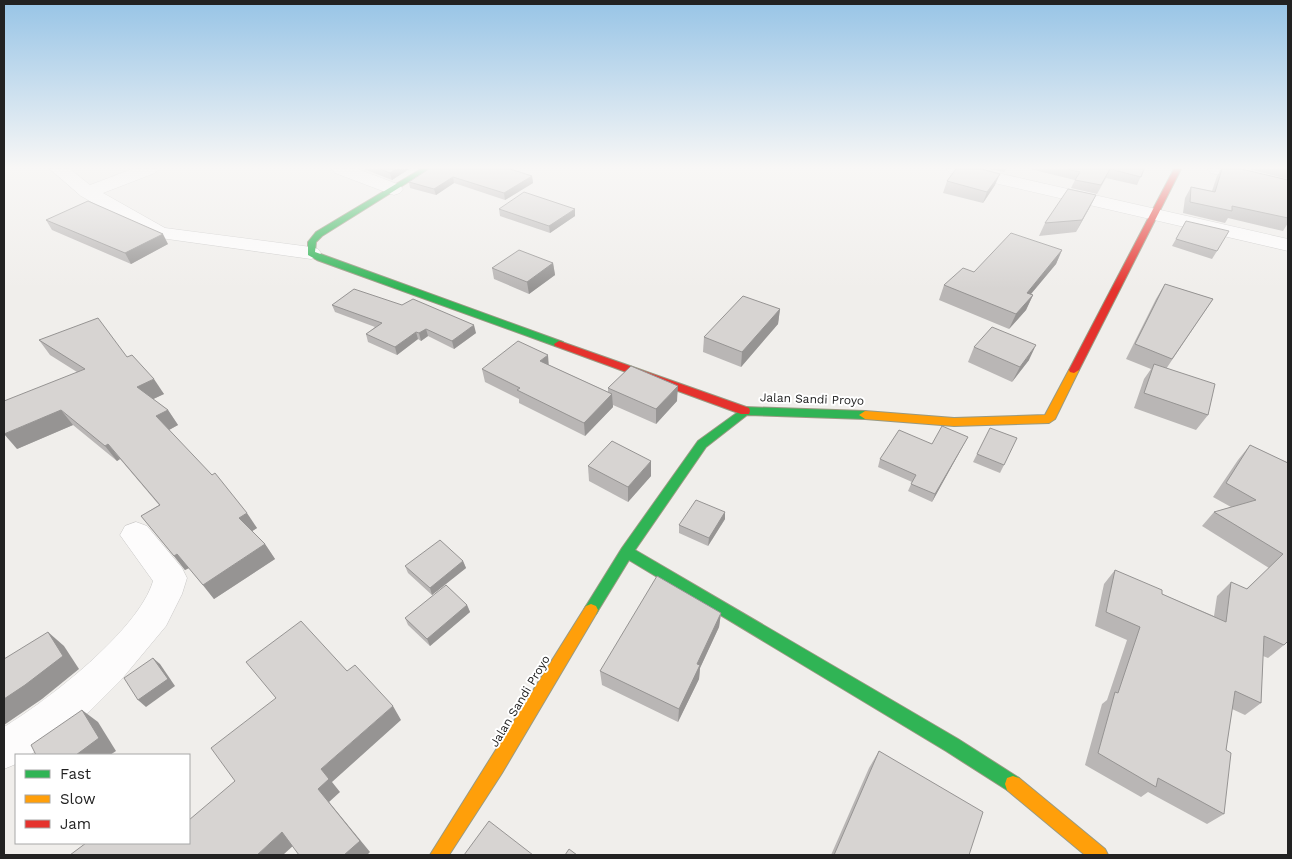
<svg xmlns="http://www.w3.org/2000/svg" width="1292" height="859" font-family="'Work Sans',sans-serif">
  <rect width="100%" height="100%" fill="#f0eeeb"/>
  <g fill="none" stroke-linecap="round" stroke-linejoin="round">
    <defs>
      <g id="street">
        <path d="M50,169H70L90,185L132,169H158L155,173L103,193L165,228L311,247L318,249L321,253L318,257L311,259L153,237L81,196Z"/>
        <path d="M332,169H358L400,185L403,189L400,193L394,195L388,193L335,173Z"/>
        <path d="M947,169H980L1288,239V251L956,174L950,173Z"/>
        <path d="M1208,169H1240L1288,181V191L1211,173Z"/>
        <path d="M136,522L147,526L182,568L187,578L182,594L166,626L121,680L90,711L55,738L30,755H16V764L4,769V727C47,701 139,630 153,581L120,535L125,526Z"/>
      </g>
      <g id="fast">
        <path d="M421,169H429L322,236L316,242L315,252L563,342L564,344L563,346H555L317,260L308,255V242L316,232Z"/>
        <path d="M745,407L865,411L871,415L865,419L747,415L706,447L635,550L958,739L1019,778L1021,784L1019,790L1013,792L1007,790L946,751L629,560L596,614L591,616L586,614L584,610L586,606L622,548L698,441Z"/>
      </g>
      <g id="slow">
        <path d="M1074,367L1079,370L1055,419L1049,423L954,426L865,419L859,415L865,411L954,418L1045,415L1069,370Z"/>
        <path d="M591,604L596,606L598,610L596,614L502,773L449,855H430L586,606Z"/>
        <path d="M1013,776L1019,778L1105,849L1108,855H1085L1007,790L1005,784L1007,778Z"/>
      </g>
      <g id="jam">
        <path d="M1174,169H1181L1079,370L1074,373L1070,372L1069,370Z"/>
        <path d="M559,341L749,408L750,411L749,414H741L555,346L554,344Z"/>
      </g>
    </defs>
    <use href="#street" stroke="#c9c8c7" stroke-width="1"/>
    <use href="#fast" stroke="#999a82" stroke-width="2"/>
    <use href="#slow" stroke="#999a82" stroke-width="2"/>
    <use href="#jam" stroke="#999a82" stroke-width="2"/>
    <use href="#street" fill="#fdfcfc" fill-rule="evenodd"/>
    <use href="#fast" fill="#30b455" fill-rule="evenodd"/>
    <use href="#slow" fill="#ff9f0a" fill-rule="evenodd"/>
    <use href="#jam" fill="#e5322d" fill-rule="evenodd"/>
  </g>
  <g fill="#b9b6b5">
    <path d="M364,169H409L392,180Z"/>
    <path d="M429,169L532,176L533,183L505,200L454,183L436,195L410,188L409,182Z"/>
    <path d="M989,169H1006L1004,172Z"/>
    <path d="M1030,169H1144L1137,185L1106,178L1097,194L1071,188L1075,180Z"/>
    <path d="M1221,169L1288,180V223L1283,231L1228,218L1225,223L1183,213L1185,198L1191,187L1212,191L1217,176Z"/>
    <path d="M1249,169H1288V179Z"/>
    <path d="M947,181L995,185L983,203L943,193Z"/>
    <path d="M1096,195L1076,232L1039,236L1045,223Z"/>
    <path d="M499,209L575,216L550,233L500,216Z"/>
    <path d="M46,220L168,244L131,264L52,230Z"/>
    <path d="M1186,221L1217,251L1212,259L1172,246Z"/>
    <path d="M1062,250L1056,264L1031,294L1033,295L1026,310L1009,329L939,300L944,285L974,272Z"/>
    <path d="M553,263L555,275L529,294L494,279L492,268Z"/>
    <path d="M1165,284L1213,299L1166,369L1208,415L1196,430L1134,408L1144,379L1151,369L1126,359L1156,299Z"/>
    <path d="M332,305L476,333L454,349L428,336L421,341L418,339L397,355L368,342L366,334L375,327L335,312Z"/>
    <path d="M780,309L778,324L741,367L703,352L704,337Z"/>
    <path d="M39,340L127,357L164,394L153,399L168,410L178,425L169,430L257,528L252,531L265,544L275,559L214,599L189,568L185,570L141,516L159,505L120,459L117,461L73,425L17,449L77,372L50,355Z"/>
    <path d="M974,347L1029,360L1012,382L968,362Z"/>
    <path d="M549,365L608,392V388L677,401L656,424L613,405V407L585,436L519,403V399L485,382L482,369Z"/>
    <path d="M968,437L932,502L908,491L912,482L878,467L880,459Z"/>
    <path d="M1250,445L1288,463L1284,645L1268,658L1263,656L1261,703L1245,715L1232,709L1226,750L1224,814L1207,824L1148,792L1141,797L1085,765L1102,704L1107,700L1127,640L1095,626L1104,584L1115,570L1162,594L1214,616L1217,596L1231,582L1246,589L1269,568L1202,526L1214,512L1231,507L1213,497L1238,460Z"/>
    <path d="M977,454L1004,465L1000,473L973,462Z"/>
    <path d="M588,466L651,476L628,502L589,481Z"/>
    <path d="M725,512V519L708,546L679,533V525Z"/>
    <path d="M463,561L466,568L432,595L408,573L405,566Z"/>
    <path d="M467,605L470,612L430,646L408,625L405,618Z"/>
    <path d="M721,613L719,627L700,668L699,679L678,722L602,685L600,671Z"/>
    <path d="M879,751L969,855H831L869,768Z"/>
  </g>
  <g fill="#969493">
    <path d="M396,169H409L392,180L390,173Z"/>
    <path d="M1000,174L995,185L983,203L987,192Z"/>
    <path d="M532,176L533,183L505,200L504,193Z"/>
    <path d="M453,177L454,183L436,195L434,189Z"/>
    <path d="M1096,195L1090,207L1076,232L1082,220Z"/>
    <path d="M575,209V216L550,233L549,226Z"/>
    <path d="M163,234L168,244L131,264L125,253Z"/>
    <path d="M1062,250L1056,264L1020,307L1027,293Z"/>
    <path d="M553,263L555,275L529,294L527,282Z"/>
    <path d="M1033,295L1026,310L1009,329L1016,314Z"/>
    <path d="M780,309L778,324L741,367L742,352Z"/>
    <path d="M474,325L476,333L454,349L452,341Z"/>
    <path d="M426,329L428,336L421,341L419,333Z"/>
    <path d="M416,332L418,339L397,355L395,347Z"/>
    <path d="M1036,345L1029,360L1012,382L1020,367Z"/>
    <path d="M548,355L549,368L540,361Z"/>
    <path d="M154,379L164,394L147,402L137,387Z"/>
    <path d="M678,386L677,401L656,424V409Z"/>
    <path d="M612,394L613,407L585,436L584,423Z"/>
    <path d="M61,410L73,425L17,449L4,434Z"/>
    <path d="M168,410L178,425L167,431L156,416Z"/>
    <path d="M968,437L964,444L932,502L935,494Z"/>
    <path d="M108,444L120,459L117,461L105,446Z"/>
    <path d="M651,461V476L628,502V487Z"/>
    <path d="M725,512V519L708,546L709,538Z"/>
    <path d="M247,513L257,528L249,533L239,518Z"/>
    <path d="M265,544L275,559L214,599L203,585Z"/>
    <path d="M177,554L189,568L185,570L174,556Z"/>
    <path d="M463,561L466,568L432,595L430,588Z"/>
    <path d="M467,605L470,612L430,646L427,639Z"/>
    <path d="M721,613L719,627L700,668L699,679L678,722L679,709L697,664Z"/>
    <path d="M48,632L64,646L79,669L42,699L4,725V699Z"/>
    <path d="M153,658L160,664L175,686L146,707L138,700Z"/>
    <path d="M393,706L401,720L332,782L340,792L329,802L370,852L367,855H344L318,789L321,769Z"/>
    <path d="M82,710L98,722L116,751L110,755H76Z"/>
    <path d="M282,832L295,844L283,855H257Z"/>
  </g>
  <g fill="#d7d4d2" stroke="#969493">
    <path d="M380,169H396L390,173Z"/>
    <path d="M429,169H510L532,176L504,193L453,177L434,189L409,182Z"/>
    <path d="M956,169H981L1000,174L987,192L947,181Z"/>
    <path d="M1067,169H1144L1141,177L1110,169L1101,185L1075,180L1080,172Z"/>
    <path d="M1222,169H1241L1288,180V218L1232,206V211L1190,202L1191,187L1215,192Z"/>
    <path d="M1068,189L1096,195L1082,220L1045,223Z"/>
    <path d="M524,192L575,209L549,226L499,209Z"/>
    <path d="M88,201L163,234L125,253L46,220Z"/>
    <path d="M1186,221L1229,231L1217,251L1176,239Z"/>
    <path d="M1011,233L1062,250L1027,293L1033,295L1016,314L944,285L963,268L974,272Z"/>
    <path d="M519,250L553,263L527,282L492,268Z"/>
    <path d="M1165,284L1213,299L1172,359L1135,344Z"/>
    <path d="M354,289L402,305L413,299L474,325L452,341L426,329L419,333L416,332L395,347L366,334L382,323L332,305Z"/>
    <path d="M743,296L780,309L742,352L704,337Z"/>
    <path d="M98,318L127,357L132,355L154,379L137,387L168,410L156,416L212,475L215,473L247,513L239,518L265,544L203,585L177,554L174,556L141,516L160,505L108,444L105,446L61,410L4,434V401L85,369L39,340Z"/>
    <path d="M992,327L1036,345L1020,367L974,347Z"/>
    <path d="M518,341L548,355L540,361L612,394L584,423L517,390L520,388L482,369Z"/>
    <path d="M1154,364L1215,384L1208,415L1144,393Z"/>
    <path d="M631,366L678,386L656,409L608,388Z"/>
    <path d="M942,426L968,437L935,494L911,484L916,475L880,459L899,430L932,444Z"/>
    <path d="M990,428L1017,438L1004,465L977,454Z"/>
    <path d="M612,441L651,461L628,487L588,466Z"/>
    <path d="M1250,445L1288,463V641L1284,645L1264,636L1261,703L1235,691L1226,750L1231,753L1224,814L1158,778L1156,787L1098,753L1115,692L1118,693L1140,627L1106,612L1115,570L1162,590V594L1226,622L1231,582L1247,589L1283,554L1214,512L1256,500L1226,483Z"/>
    <path d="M696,500L725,512L709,538L679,525Z"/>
    <path d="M440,540L463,561L430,588L405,566Z"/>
    <path d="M657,576L721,613L697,664L700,665L679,709L600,671Z"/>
    <path d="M446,585L467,605L427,639L405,618Z"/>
    <path d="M301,621L347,671L355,665L393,706L321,769L329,779L318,789L360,841L344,855H299L282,832L257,855H70L86,843H189V820L235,781L211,748L276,698L246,662Z"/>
    <path d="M48,632L63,656L25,685L4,699V659Z"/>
    <path d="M153,658L168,679L138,700L124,678Z"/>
    <path d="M82,710L99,738L76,755H36L31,745Z"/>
    <path d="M879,751L983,812L969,855H834Z"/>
    <path d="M489,821L533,855H464Z"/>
    <path d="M569,849L577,855H565Z"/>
  </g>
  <linearGradient id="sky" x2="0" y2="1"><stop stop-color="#97c4e6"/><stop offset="0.58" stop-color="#f8f7f6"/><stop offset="1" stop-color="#f8f7f6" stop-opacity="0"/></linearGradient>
  <rect width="1292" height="289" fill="url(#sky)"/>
  <g text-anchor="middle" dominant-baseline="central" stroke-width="4" stroke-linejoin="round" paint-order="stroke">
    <g font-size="12" fill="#222" stroke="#fff">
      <text transform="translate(812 399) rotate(2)">Jalan Sandi Proyo</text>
      <text transform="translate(520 701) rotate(-59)">Jalan Sandi Proyo</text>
    </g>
  </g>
  <rect width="1292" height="859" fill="none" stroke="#222222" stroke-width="10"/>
  <rect x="15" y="754" width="175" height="90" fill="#ffffff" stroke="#a7a7a7"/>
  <rect x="25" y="770" width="25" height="8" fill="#30b455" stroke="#a7a7a7"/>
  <text x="60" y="779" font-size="15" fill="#222222">Fast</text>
  <rect x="25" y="795" width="25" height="8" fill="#ff9f0a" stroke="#a7a7a7"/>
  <text x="60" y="804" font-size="15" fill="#222222">Slow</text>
  <rect x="25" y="820" width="25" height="8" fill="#e5322d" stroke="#a7a7a7"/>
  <text x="60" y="829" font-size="15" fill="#222222">Jam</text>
</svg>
